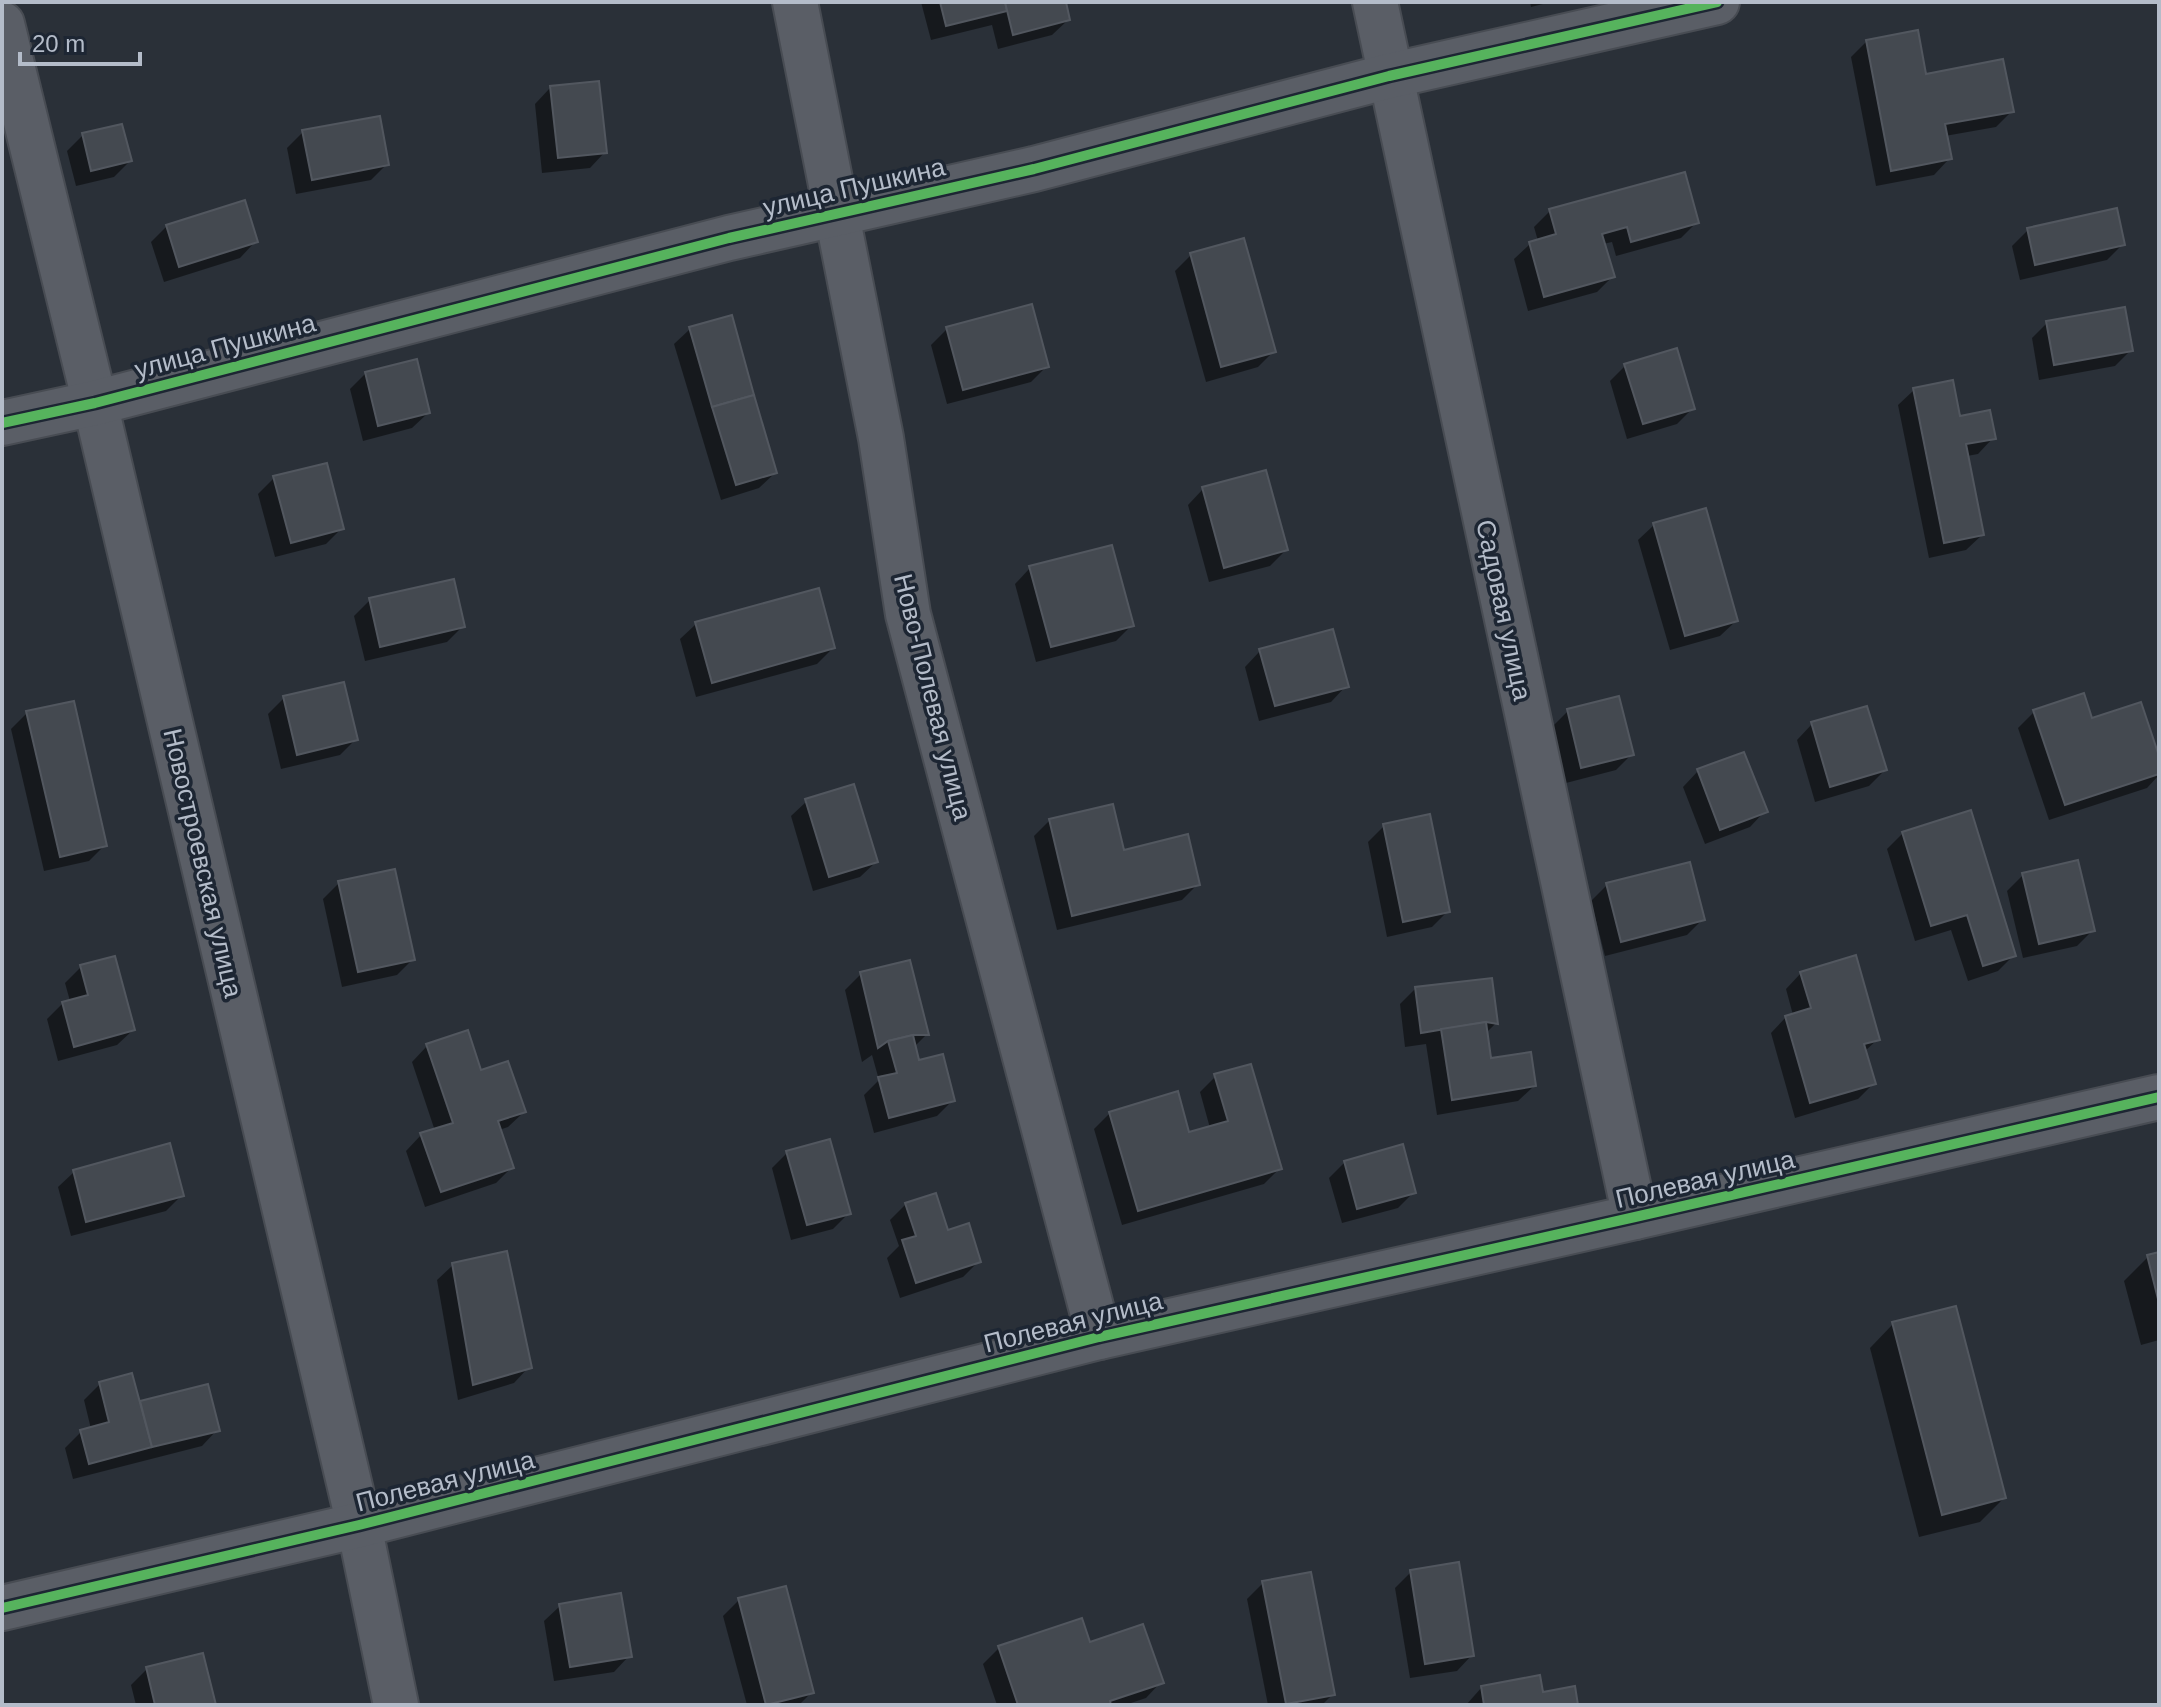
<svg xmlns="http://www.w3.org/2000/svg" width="2161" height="1707" font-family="Helvetica,sans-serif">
  <rect width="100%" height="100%" fill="#2a3038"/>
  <g fill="#0007">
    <path d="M921,2H1064L1068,20L1052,35L998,49L992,25L931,40Z"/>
    <path d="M1530,2H1551L1531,7Z"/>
    <path d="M1867,41L1924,77L2012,111L1996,127L1945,136L1949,159L1934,175L1876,186L1851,57Z"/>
    <path d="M550,88L605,152L590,168L542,173L535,104Z"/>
    <path d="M303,132L387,164L371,180L296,194L287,148Z"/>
    <path d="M83,135L130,161L114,177L76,186L67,151Z"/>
    <path d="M1550,211L1697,222L1681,238L1616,256L1612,242L1603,244L1612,277L1597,292L1528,311L1514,259L1530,244L1538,241L1534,227Z"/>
    <path d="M167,226L255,242L240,258L164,282L151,242Z"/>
    <path d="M2028,230L2123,244L2107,260L2020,280L2012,246Z"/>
    <path d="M1191,255L1274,351L1258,367L1206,382L1175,271Z"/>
    <path d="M2047,323L2131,350L2115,366L2039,380L2032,338Z"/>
    <path d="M690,329L775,473L759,488L721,500L674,344Z"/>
    <path d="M947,329L1047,366L1031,382L947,404L931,345Z"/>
    <path d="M1625,366L1693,408L1677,424L1627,439L1610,381Z"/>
    <path d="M366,373L428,413L412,428L363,441L350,389Z"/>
    <path d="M1914,390L1993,438L1978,454L1967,456L1982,535L1966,550L1929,558L1898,405Z"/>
    <path d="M274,478L342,528L326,544L275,557L258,494Z"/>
    <path d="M1203,489L1286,550L1270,566L1209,582L1188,505Z"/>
    <path d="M1654,525L1736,621L1720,636L1670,650L1638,540Z"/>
    <path d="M1030,568L1132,625L1116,641L1036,662L1015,584Z"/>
    <path d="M370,600L463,626L447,642L365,661L354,616Z"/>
    <path d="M696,624L833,648L817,664L696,697L680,639Z"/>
    <path d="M1260,651L1346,686L1331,702L1259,721L1245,667Z"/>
    <path d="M284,698L356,739L340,755L281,769L268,714Z"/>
    <path d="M1568,711L1632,754L1616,770L1566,783L1552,727Z"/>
    <path d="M2034,712L2090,721L2159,762V775L2147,788L2049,820L2018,728Z"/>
    <path d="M27,713L105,845L89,861L44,871L11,729Z"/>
    <path d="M1812,724L1885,770L1869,786L1815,802L1797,740Z"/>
    <path d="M1698,771L1765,811L1750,827L1705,844L1683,787Z"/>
    <path d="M807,801L876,862L860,877L813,891L791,816Z"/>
    <path d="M1050,820L1122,852L1198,884L1182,900L1057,930L1034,836Z"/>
    <path d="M1384,826L1448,911L1432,927L1387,937L1368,842Z"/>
    <path d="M1903,833L2014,955L1998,971L1968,981L1951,930L1915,941L1887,849Z"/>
    <path d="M2023,875L2093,930L2077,946L2023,958L2007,891Z"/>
    <path d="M339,883L413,959L397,975L342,987L323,899Z"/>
    <path d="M1607,885L1703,919L1687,935L1605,956L1591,901Z"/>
    <path d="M81,967L133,1030L117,1045L58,1061L47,1019L63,1003L70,1001L65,983Z"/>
    <path d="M1801,973L1878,1039L1864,1052L1873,1084L1858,1099L1795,1118L1771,1033L1786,1017L1793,1015L1786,989Z"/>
    <path d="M861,974L926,1035L914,1047L918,1062L953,1100L937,1116L874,1133L864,1095L879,1080L872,1055L862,1062L845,990Z"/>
    <path d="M1416,988L1496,1023L1485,1034L1489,1060L1534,1086L1518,1101L1437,1115L1426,1044L1405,1047L1400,1004Z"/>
    <path d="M427,1046L480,1072L524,1112L508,1127L499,1130L512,1167L496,1183L425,1207L406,1151L421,1135L435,1131L412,1062Z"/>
    <path d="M1216,1076L1280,1168L1264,1184L1122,1225L1094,1129L1110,1113L1188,1135L1210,1128L1200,1092Z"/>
    <path d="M787,1153L849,1213L833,1229L791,1240L772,1168Z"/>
    <path d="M1345,1162L1414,1192L1398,1208L1342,1223L1329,1178Z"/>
    <path d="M74,1172L182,1195L166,1211L71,1236L58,1187Z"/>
    <path d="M906,1204L947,1232L979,1261L963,1277L900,1298L887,1258L899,1246L890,1220Z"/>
    <path d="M2159,1254V1340L2141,1345L2124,1281L2148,1257Z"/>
    <path d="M453,1265L529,1367L514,1383L458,1400L437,1280Z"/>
    <path d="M1893,1324L2004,1498L1980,1522L1919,1537L1870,1348Z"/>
    <path d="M100,1384L138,1403L207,1386L217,1430L202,1446L73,1479L65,1448L81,1432L91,1429L84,1400Z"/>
    <path d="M1411,1572L1472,1655L1457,1671L1410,1678L1395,1588Z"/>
    <path d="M1263,1583L1333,1694L1322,1705H1268L1247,1599Z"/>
    <path d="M739,1600L812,1692L799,1705H747L723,1616Z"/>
    <path d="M560,1606L629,1656L614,1672L554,1681L544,1621Z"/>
    <path d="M1089,1644L1161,1682L1146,1698L1125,1705H997L983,1664L999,1648Z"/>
    <path d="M147,1669L214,1705H136L131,1685Z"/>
    <path d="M1482,1687L1541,1694L1576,1705H1466Z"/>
  </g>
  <g fill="#444950" stroke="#52575f" stroke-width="2">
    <path d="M940,2H1005L1007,11L946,26Z"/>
    <path d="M1005,2H1066L1070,20L1013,35Z"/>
    <path d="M1918,30L1926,74L2003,59L2014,112L1945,124L1952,159L1891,171L1866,40Z"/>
    <path d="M599,81L607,153L558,158L550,86Z"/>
    <path d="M380,116L389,165L312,180L302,130Z"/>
    <path d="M122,124L132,161L91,171L82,133Z"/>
    <path d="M1685,172L1699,223L1631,242L1627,227L1602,234L1615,277L1544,297L1529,242L1556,234L1549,209Z"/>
    <path d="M245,200L258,242L179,267L166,225Z"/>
    <path d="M2117,208L2125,245L2035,265L2027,228Z"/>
    <path d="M1244,238L1276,352L1221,367L1190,253Z"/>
    <path d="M1032,304L1049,367L963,390L946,327Z"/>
    <path d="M2125,307L2133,351L2054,365L2046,321Z"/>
    <path d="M732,315L754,395L712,407L689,327Z"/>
    <path d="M1677,348L1695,409L1643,424L1624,364Z"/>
    <path d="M417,359L430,413L378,426L365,372Z"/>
    <path d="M1953,380L1960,416L1990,410L1996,439L1966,444L1984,535L1944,543L1913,388Z"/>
    <path d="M754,395L777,473L736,485L712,407Z"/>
    <path d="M327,463L344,529L291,543L273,476Z"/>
    <path d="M1266,470L1288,550L1224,568L1202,487Z"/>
    <path d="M1706,508L1738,621L1685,636L1653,523Z"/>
    <path d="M1112,545L1134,626L1051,647L1029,566Z"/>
    <path d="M454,579L465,627L380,647L369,598Z"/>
    <path d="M819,588L835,648L712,683L695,622Z"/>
    <path d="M1333,629L1349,687L1275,706L1259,649Z"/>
    <path d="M344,682L358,740L297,755L283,696Z"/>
    <path d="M2084,693L2092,718L2141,702L2159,756V774L2065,805L2033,710Z"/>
    <path d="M1619,696L1634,755L1581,768L1567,709Z"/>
    <path d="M74,701L107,846L60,857L26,711Z"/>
    <path d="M1867,706L1887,770L1830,787L1811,722Z"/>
    <path d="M1744,752L1768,812L1720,830L1697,769Z"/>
    <path d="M854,784L878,862L829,877L805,799Z"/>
    <path d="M1113,804L1124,850L1188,834L1200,885L1072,916L1049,819Z"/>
    <path d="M1971,810L2016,956L1983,966L1967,915L1931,926L1902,832Z"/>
    <path d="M1430,814L1450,912L1403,922L1383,824Z"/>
    <path d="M2078,860L2095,931L2039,944L2022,873Z"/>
    <path d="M1690,862L1705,920L1621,942L1606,883Z"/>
    <path d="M395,869L415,960L358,972L338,881Z"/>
    <path d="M1856,955L1880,1040L1864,1044L1876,1084L1810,1103L1785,1016L1811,1008L1800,972Z"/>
    <path d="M115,956L135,1030L74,1047L62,1002L88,995L80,965Z"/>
    <path d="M910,960L929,1035H913L888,1041L878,1048L860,972Z"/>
    <path d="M1492,978L1498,1024L1486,1022L1421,1033L1415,987Z"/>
    <path d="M1486,1022L1491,1058L1531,1052L1536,1086L1452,1100L1441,1029Z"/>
    <path d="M468,1030L481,1070L508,1061L526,1112L498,1121L514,1168L441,1192L420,1133L453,1123L426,1044Z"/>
    <path d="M913,1035L919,1060L943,1054L955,1101L889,1118L878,1077L897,1073L888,1041Z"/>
    <path d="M1251,1064L1282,1169L1138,1211L1109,1112L1178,1091L1189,1132L1228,1121L1214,1074Z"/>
    <path d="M830,1139L851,1214L807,1225L786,1151Z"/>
    <path d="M170,1143L184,1196L86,1222L73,1170Z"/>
    <path d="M1403,1144L1416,1193L1357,1209L1344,1161Z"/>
    <path d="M936,1193L948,1230L969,1223L981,1262L916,1283L902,1240L916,1236L905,1203Z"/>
    <path d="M507,1251L532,1368L473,1385L452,1263Z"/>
    <path d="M2159,1252V1303L2147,1255Z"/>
    <path d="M1956,1306L2006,1498L1942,1515L1892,1322Z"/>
    <path d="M132,1373L152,1447L89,1464L80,1430L109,1422L99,1382Z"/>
    <path d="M208,1384L220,1431L152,1447L140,1401Z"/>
    <path d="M1459,1562L1474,1656L1425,1664L1410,1570Z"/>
    <path d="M1311,1572L1335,1695L1286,1704L1262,1581Z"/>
    <path d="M786,1586L814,1693L766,1705L738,1598Z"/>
    <path d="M621,1593L632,1657L570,1667L559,1604Z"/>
    <path d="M1082,1618L1090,1642L1143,1624L1164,1683L1110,1701L1111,1705H1018L998,1646Z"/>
    <path d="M203,1653L216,1705H155L146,1667Z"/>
    <path d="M1540,1675L1543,1692L1575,1686L1578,1705H1484L1481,1686Z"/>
  </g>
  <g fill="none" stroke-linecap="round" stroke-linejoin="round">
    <defs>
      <g id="minor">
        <path d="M795,2L881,438L908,614L1099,1337"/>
        <path d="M1375,2L1635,1217"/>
        <path d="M2,24L95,403L359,1525L396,1705"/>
        <path d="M2,423L95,403L729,238L1034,169L1389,76L1717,2"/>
        <path d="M2,1608L359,1525L1099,1337L1635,1217L2159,1097"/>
      </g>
    </defs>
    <use href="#minor" stroke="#484c53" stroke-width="48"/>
    <use href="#minor" stroke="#5a5e66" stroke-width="44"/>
    <defs>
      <g id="cycleway">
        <path d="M2,423L95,403L729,238L1034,169L1389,76L1717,2"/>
        <path d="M2,1608L359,1525L1099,1337L1635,1217L2159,1097"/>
      </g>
    </defs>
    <use href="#cycleway" stroke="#1d2633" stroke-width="15"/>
    <use href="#cycleway" stroke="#56b35d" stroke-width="10"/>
  </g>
  <g text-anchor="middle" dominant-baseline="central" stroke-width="7" stroke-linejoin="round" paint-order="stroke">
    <g font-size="26" fill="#b4bcc9" stroke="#1d2633">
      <text transform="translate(854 187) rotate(-13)">улица Пушкина</text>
      <text transform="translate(225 346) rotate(-15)">улица Пушкина</text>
      <text transform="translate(1504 610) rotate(78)">Садовая улица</text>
      <text transform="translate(933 697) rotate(76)">Ново-Полевая улица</text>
      <text transform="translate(203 863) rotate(77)">Новостроевская улица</text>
      <text transform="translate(1705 1179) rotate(-13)">Полевая улица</text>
      <text transform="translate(1073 1322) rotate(-14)">Полевая улица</text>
      <text transform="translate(445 1481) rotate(-14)">Полевая улица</text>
    </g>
  </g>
  <rect width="2161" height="1707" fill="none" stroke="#b4bcc9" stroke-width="8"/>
  <path d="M20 52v12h120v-12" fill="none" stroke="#b4bcc9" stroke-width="4"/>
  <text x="32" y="52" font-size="24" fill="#b4bcc9" stroke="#1d2633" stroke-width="6" paint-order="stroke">20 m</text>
</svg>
